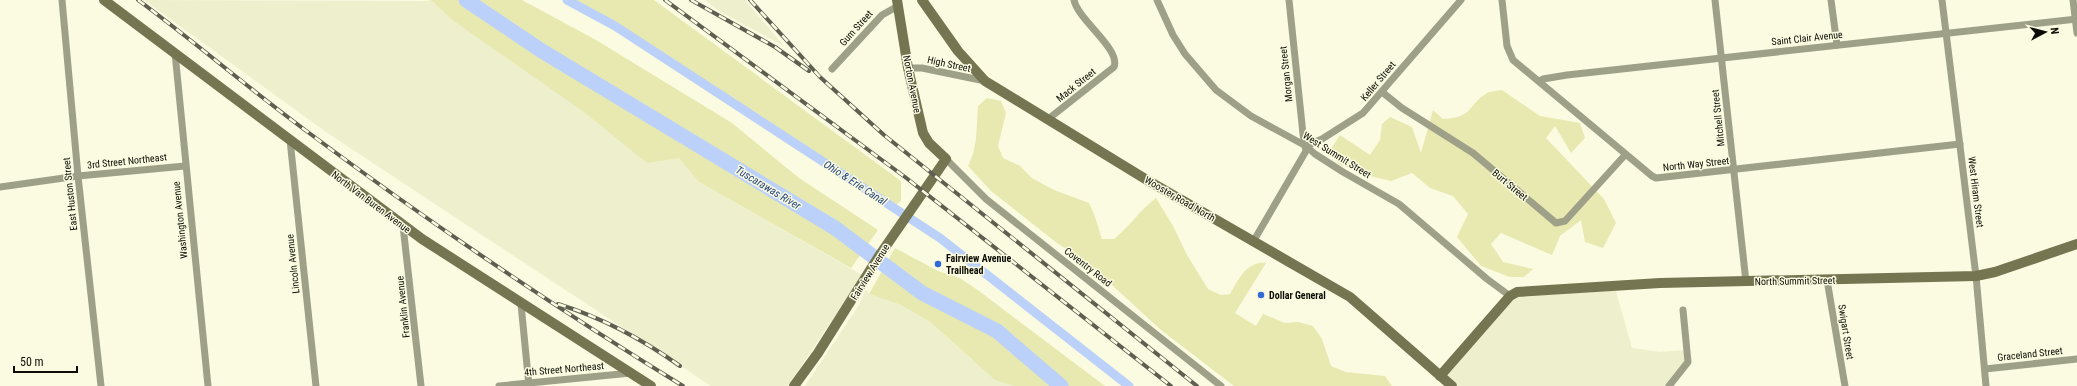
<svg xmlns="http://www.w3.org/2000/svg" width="2077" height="386" font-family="'Roboto Condensed',sans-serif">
  <rect width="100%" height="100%" fill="#fafbe0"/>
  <g fill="#eeefcd">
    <path d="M144,0L432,1L452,20L584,111L616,136L679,158L699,182L862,275L788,386H711L326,132Z"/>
    <path d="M705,0H745L784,46L719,11Z"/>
    <path d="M1615,288L1632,348L1660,352L1685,350V362L1665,386H1454L1444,377L1515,298L1522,295Z"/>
    <path d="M866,289L869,294L901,305L930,322L972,360L1015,386H805L859,305Z"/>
  </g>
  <g fill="#e8e9b1">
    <path d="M427,0H522L596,40L732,123L799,178L878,230L851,268L699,182L679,158L647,163L584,112L452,20L432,1Z"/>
    <path d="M567,0H654L901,181V201L893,208L615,26Z"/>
    <path d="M1502,90L1540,116L1580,123L1585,138L1571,153L1555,126L1546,138L1604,199L1616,223L1603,248L1585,242L1581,220L1560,236L1552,255L1501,233L1491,244L1503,262L1533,269L1524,277H1510L1481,266L1457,237L1468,214L1453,196L1430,188L1412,173L1391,181L1370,176L1339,164L1331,149L1340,135L1370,155L1380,140L1382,124L1390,117L1412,127L1421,153L1433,110L1443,119C1475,117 1466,106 1487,93C1491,91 1498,91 1502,90Z"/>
    <path d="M987,98L1001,101L1006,113L998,146L1003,158L1020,166L1032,178L1054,190L1089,203L1094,214L1102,239H1114C1130,226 1140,210 1156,198L1173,226L1187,255L1208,289L1221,295L1230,294C1238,280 1247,261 1266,263L1235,313L1256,326L1263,314L1285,323L1298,322L1313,326L1322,339L1331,366L1346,372L1385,376L1392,386H1234L1161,330L1089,264L1057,243L991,191L968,166L973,154L976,139L978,106Z"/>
    <path d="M895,248L938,271L960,278L979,291L1105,386H1015L995,380L930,322L901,305L869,294Z"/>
  </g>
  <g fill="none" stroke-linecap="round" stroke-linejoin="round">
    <path stroke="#bbd1f9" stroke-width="9" d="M567,0L615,26L940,238L1129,386"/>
    <path stroke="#bbd1f9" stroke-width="15" d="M466,0L542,51L835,228L922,293L997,331L1061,386"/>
    <g stroke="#9fa088" stroke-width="7">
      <path d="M62,0L78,176L101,386"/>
      <path d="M1157,0L1173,35L1185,54L1216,90L1251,116L1306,146L1315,154L1343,172L1399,204L1487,279L1510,296"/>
      <path d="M1502,0L1507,46L1513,60L1652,176L1656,178L1960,144"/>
      <path d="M1715,0L1746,282"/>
      <path d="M1831,0L1837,45"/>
      <path d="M1942,0L1976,276L1986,386"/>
      <path d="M2073,0L2077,33"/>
      <path d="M175,53L208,386"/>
      <path d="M908,68H922L985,81"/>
      <path d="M832,69L882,15L898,6"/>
      <path d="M1540,81L1543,79L1567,75L2077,19"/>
      <path d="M1382,92L1402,108L1473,153L1556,223L1565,221L1625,155"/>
      <path d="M1047,120L1114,67C1121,49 1078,20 1074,0"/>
      <path d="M290,140L316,386"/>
      <path d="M1306,146L1322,139L1363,113L1461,0"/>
      <path d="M946,159L986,199L1221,386"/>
      <path d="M0,187L78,176L185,166"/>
      <path d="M403,226L421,386"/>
      <path d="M1253,242L1306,151L1303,134L1289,0"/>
      <path d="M1827,280L1845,386"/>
      <path d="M521,304L529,386"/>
      <path d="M1985,369L2077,359"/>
      <path d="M499,386L631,373"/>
      <path d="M1669,386L1688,362L1683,310"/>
    </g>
    <g stroke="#757552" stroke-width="10">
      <path d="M104,0L422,239L651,386"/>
      <path d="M922,0L958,51L985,81L1147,180L1350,297L1452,386"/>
      <path d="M1440,376L1510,296L1517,292L1660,283L1976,276L1995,272L2077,244"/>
      <path d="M794,386L818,353L879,256L946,159L929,143L923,133L908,68L897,0"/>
    </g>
    <defs>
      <g id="rail">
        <path d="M138,0C195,42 248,88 305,130C427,221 553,306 683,386"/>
        <path d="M665,0L905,177L1171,386"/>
        <path d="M691,0L775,47L809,71"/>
        <path d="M750,0L820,77L884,135L1197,386"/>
        <path d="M558,304C603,318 642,339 680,366"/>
      </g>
    </defs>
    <use href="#rail" stroke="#5f5f51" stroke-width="4"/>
    <use href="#rail" stroke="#fafbe0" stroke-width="2.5" stroke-dasharray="8" stroke-linecap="butt"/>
  </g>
  <g fill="#316ad8" stroke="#fafbe0" stroke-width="1.5">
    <circle cx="938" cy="264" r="4"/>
    <circle cx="1261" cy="295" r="4"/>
  </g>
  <g text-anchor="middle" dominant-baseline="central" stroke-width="3" stroke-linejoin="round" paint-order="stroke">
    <g font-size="10" fill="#0c0c04" stroke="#fafbe0">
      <text transform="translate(856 28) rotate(-48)">Gum Street</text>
      <text transform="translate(1807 38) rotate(-6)">Saint Clair Avenue</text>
      <text transform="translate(949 64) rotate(12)">High Street</text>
      <text transform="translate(1286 74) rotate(-96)">Morgan Street</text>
      <text transform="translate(1378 81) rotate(-50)">Keller Street</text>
      <text transform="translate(912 84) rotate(79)">Norton Avenue</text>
      <text transform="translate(1076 85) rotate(-39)">Mack Street</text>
      <text transform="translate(1718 118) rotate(-96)">Mitchell Street</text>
      <text transform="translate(1337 155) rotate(32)">West Summit Street</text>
      <text transform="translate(127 161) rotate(-6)">3rd Street Northeast</text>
      <text transform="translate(1696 164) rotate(-6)">North Way Street</text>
      <text transform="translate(1510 185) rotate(40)">Burt Street</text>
      <text transform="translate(1976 192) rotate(83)">West Hiram Street</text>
      <text transform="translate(70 194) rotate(-96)">East Huston Street</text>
      <text transform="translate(1180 199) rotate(30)">Wooster Road North</text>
      <text transform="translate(371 202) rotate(37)">North Van Buren Avenue</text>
      <text transform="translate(180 220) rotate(-96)">Washington Avenue</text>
      <text transform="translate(293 264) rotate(-96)">Lincoln Avenue</text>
      <text transform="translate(1088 267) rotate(38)">Coventry Road</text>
      <text transform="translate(870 272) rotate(-58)">Fairview Avenue</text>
      <text transform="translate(1795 281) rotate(-1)">North Summit Street</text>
      <text transform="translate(403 307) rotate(-96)">Franklin Avenue</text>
      <text transform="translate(1846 332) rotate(81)">Swigart Street</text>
      <text transform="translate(2030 354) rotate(-6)">Graceland Street</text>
      <text transform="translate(564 369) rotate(-5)">4th Street Northeast</text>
    </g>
    <g font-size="10" font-weight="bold" fill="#0c0c04" stroke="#fafbe0" text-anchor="start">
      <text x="946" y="258">Fairview Avenue<tspan x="946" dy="12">Trailhead</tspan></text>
      <text x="1269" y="295">Dollar General</text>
    </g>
    <g font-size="11" font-style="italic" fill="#264580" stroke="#fafbe0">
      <text transform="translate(855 183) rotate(33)">Ohio &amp; Erie Canal</text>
      <text transform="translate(768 188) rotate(31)">Tuscarawas River</text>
    </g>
  </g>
  <g transform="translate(2045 32) rotate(83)" stroke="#fafbe0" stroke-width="3" paint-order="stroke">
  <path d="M0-3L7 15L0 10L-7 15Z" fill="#0c0c04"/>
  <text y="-6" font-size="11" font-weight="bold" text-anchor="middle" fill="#0c0c04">N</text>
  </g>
  <path d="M14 366v6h63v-6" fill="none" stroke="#0c0c04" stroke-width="2"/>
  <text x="20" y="366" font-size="12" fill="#0c0c04" stroke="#fafbe0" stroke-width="3" paint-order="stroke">50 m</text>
</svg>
